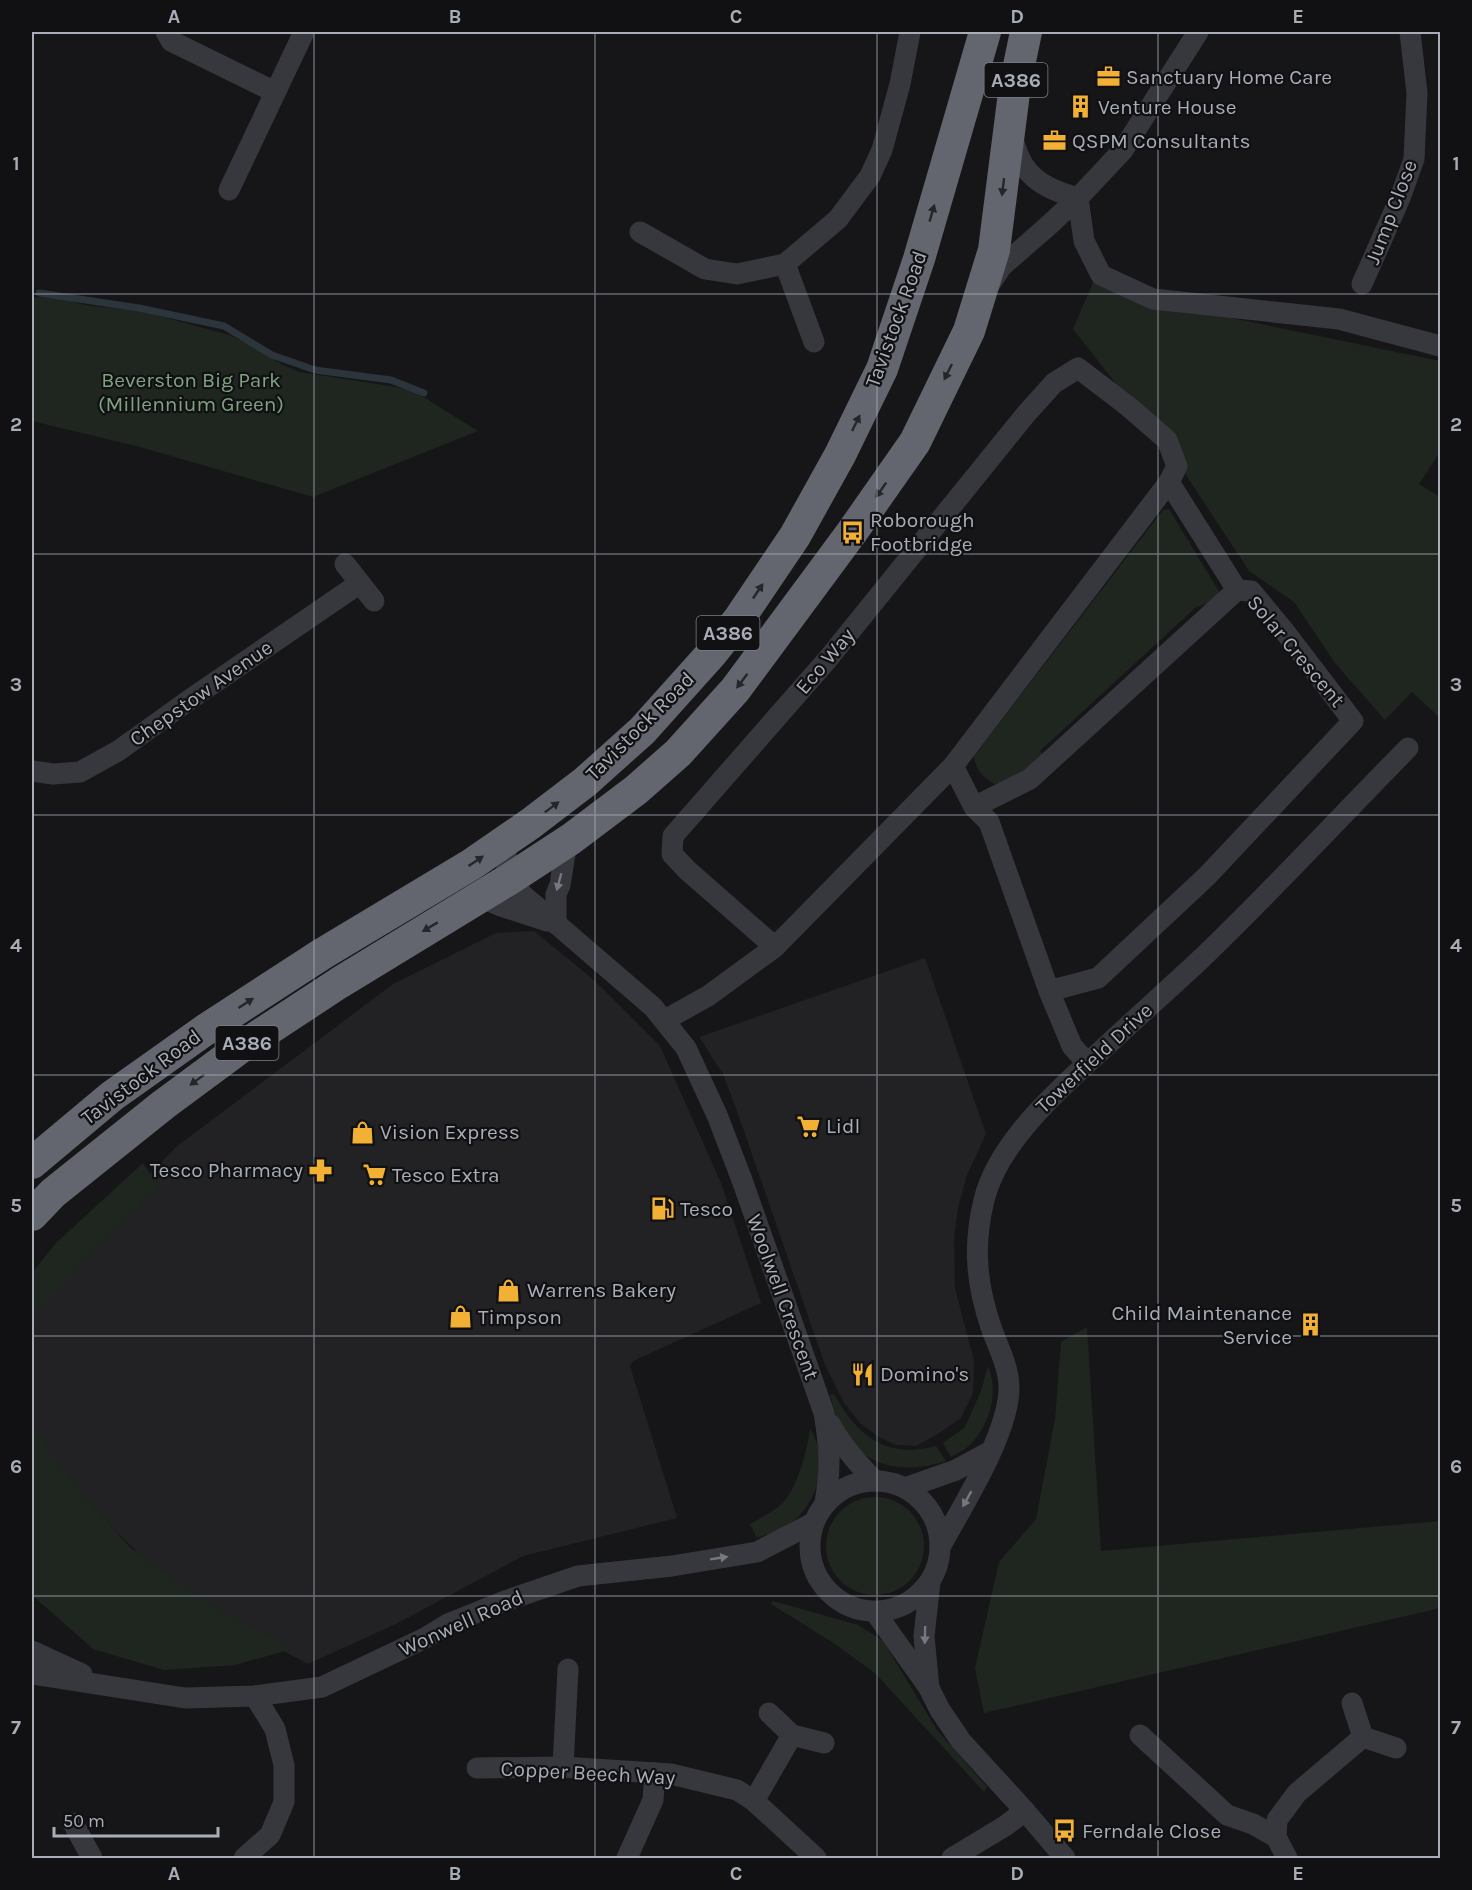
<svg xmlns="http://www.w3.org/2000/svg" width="1472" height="1890" font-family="Karla,sans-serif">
  <rect width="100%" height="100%" fill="#161618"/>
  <g fill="#222225">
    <path d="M534,931L595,981L660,1046L721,1183L761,1303L633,1361L630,1366L677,1518L523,1556L396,1624L308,1664L183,1598L65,1480L32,1434V1300L49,1278L176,1147L393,984L496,933Z"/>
    <path d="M925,958L986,1134L967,1175L958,1208L954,1238L955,1288L974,1361L973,1393L961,1418L938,1434L916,1446L896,1445L879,1437L861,1424L844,1403L825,1365L737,1111L723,1074L699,1037Z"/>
  </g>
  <g fill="#1e261f">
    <path d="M1095,278L1125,296L1440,361V452L1419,484L1440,497V718L1412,692L1385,720L1335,663L1294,602L1249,571L1178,463L1073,329Z"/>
    <path d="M32,297L58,298L85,305L141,311L229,335L247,343L283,365L299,372L396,387L412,391L425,398L478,431L313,497L140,447L32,421Z"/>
    <path d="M1169,509L1220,593L1207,604L1196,607L1040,751L1044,756L1010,782L994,784C982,776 976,770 974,756L1163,510Z"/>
    <path d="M143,1163L158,1186L32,1318V1273L56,1243Z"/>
    <path d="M1087,1327L1101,1551L1440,1521V1608L984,1713L975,1668L999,1562L1036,1519L1055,1419L1061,1342Z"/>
    <path d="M988,1366C999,1392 990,1424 971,1444C965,1450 957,1453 951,1457L943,1443L965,1427L981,1391Z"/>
    <path d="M834,1394C858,1437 886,1459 936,1446L946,1461C907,1474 866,1469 842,1431C836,1421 834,1407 830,1395Z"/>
    <path d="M32,1426L86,1499L131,1548L199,1597L292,1649L235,1665L164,1670L93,1649L32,1595Z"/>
    <path d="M810,1429C829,1457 820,1497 795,1520C785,1530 770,1533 757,1538L750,1524C762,1517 776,1511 785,1500C799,1483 807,1450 810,1429Z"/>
    <circle cx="875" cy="1546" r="49"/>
    <path d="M773,1601L858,1625L883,1641L937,1730L987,1787L984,1792L876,1674L835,1644L771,1604Z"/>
  </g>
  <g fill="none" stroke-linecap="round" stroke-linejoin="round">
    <path stroke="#2c353c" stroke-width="7" d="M39,293L139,308L224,326L272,355L315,370L391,380L424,393"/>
    <g stroke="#37383d" stroke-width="21">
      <path d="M166,32L171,41L275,92"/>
      <path d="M1011,135C1015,145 1018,157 1024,166C1037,185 1057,192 1078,198"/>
      <path d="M229,190L304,32"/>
      <path d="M1078,198L1084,241L1101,275L1153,299L1339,319L1440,346"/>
      <path d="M640,232L705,269L737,274L785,264L838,219L870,176L882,150L900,84L910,32"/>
      <path d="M785,264L814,342"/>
      <path d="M990,284L1002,266L1048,226L1078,198L1123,150L1198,32"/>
      <path d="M1362,284L1400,198L1414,159L1417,93L1410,32"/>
      <path d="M1169,482L1237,590"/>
      <path d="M345,564L374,601"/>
      <path d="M953,766L974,807L989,822L1049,991L1098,978L1207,876L1353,721L1285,632L1251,591L1237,590L1030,779L974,807"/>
      <path d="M32,771L53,774L80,772L118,751L192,698L360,583"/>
      <path d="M505,841L508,880L524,896L653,1007L686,1048L717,1115L742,1180L824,1413C830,1448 831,1468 825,1503"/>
      <path d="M480,897L501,906L547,921"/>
      <path d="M556,924V894L560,885L567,841"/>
      <path d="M1049,991L1072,1046L1087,1063"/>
      <path d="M665,1020L708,996L775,947L953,766L1169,482L1177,466L1167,440L1129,407L1078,368L1054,383L1026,414L827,660L673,836L672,854L687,870L775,947"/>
      <path d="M830,1424C842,1446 857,1463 875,1481"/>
      <circle cx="875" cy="1546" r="65"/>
      <path d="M905,1488L956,1470L991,1451"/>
      <path d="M940,1547C962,1507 1009,1433 1009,1388C1009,1367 998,1347 991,1327C976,1283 973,1245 984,1200C998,1142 1060,1088 1103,1049C1136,1018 1169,989 1202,958C1273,890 1339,818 1408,748"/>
      <path d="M875,1612L929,1688L940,1710L961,1741L1025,1811L1065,1858"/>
      <path d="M32,1651L82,1674"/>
      <path d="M32,1674L185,1698L255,1696L322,1687L425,1638L448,1624L505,1601L578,1576L672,1566L757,1552L813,1523"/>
      <path d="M929,1688L924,1636L930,1582"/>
      <path d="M1352,1703L1363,1737"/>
      <path d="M769,1713L792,1735"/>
      <path d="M1140,1735L1227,1815L1253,1824L1276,1837"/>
      <path d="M563,1767L568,1669"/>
      <path d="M477,1768L563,1767L671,1774L737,1790L754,1801L816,1858"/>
      <path d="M754,1801L792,1735L824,1743"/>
      <path d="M73,1823L92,1858"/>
      <path d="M244,1858L270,1835L284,1802V1765L275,1729L255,1696"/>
      <path d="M627,1858L653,1800L655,1773"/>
      <path d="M952,1858L1005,1826L1025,1811"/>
      <path d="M1287,1858L1276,1837L1277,1820L1297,1793L1363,1737L1396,1748"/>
    </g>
    <g stroke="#63666e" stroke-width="32">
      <path d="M32,1163L112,1096L205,1030L322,954L472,864L530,824L585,782L642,731L712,653L739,619L795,536L840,455L882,369L919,259L985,32"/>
      <path d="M32,1215L53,1193L163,1105L240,1048L339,983L508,880L571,839L636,790L678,753L735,690L852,532L915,442L969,331L994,250L1015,85L1026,32"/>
    </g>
  </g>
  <defs><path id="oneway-solid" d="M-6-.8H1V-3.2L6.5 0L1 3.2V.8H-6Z" transform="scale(1.5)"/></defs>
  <g fill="#26262a">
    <use href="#oneway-solid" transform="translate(1003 187) rotate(97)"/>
    <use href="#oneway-solid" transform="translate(932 213) rotate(-74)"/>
    <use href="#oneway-solid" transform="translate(948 372) rotate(116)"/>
    <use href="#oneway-solid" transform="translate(856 423) rotate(-64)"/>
    <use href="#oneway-solid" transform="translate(881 490) rotate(125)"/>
    <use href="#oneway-solid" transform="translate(758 591) rotate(-56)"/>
    <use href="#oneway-solid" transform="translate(742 681) rotate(127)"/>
    <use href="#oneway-solid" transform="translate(552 807) rotate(-37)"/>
    <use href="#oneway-solid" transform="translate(476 861) rotate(-34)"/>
    <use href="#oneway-solid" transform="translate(430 927) rotate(149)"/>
    <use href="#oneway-solid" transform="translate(246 1003) rotate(-33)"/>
    <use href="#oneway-solid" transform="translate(197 1080) rotate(143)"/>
  </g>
  <g fill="#757881">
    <use href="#oneway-solid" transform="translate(559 882) rotate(105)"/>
    <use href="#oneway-solid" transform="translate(967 1499) rotate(119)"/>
    <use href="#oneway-solid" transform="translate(719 1558) rotate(-9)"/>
    <use href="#oneway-solid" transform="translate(925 1635) rotate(91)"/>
  </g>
  <path fill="none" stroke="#a8adb8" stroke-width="1.5" stroke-opacity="0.55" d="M314,32V1858M595,32V1858M877,32V1858M1158,32V1858M32,294H1440M32,554H1440M32,815H1440M32,1075H1440M32,1336H1440M32,1596H1440"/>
  <defs>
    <symbol id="office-bare" viewBox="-9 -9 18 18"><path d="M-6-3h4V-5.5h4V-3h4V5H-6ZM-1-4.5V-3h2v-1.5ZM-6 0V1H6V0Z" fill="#f2b134" stroke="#111113" stroke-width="2.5" paint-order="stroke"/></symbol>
    <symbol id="building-bare" viewBox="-9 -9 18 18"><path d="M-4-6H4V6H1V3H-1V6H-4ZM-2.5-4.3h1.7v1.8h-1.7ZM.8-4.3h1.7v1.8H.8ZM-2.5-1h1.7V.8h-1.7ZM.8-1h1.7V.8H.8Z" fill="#f2b134" stroke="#111113" stroke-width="2.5" paint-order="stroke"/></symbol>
    <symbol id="bus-bare" viewBox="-9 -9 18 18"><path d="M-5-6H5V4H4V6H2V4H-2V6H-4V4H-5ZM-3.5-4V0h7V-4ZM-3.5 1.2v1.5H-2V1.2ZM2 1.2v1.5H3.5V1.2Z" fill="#f2b134" stroke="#111113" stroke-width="2.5" paint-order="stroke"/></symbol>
    <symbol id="supermarket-bare" viewBox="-9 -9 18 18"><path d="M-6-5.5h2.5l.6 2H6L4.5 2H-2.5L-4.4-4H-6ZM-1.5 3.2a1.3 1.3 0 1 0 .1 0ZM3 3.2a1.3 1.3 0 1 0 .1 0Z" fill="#f2b134" stroke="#111113" stroke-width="2.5" paint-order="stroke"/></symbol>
    <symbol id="shop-bare" viewBox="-9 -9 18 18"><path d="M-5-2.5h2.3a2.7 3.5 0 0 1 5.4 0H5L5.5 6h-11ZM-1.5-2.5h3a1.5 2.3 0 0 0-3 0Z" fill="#f2b134" stroke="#111113" stroke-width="2.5" paint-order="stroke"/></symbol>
    <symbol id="pharmacy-bare" viewBox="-9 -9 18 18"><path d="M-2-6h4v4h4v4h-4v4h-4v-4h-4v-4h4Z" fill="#f2b134" stroke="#111113" stroke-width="2.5" paint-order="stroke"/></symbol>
    <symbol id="fuel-bare" viewBox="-9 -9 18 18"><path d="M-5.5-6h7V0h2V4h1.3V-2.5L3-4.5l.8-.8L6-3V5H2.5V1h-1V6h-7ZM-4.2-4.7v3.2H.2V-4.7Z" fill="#f2b134" stroke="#111113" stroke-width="2.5" paint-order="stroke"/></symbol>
    <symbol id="restaurant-bare" viewBox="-9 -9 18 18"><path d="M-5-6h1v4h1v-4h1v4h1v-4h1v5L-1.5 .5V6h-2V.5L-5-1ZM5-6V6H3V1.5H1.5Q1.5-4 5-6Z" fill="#f2b134" stroke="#111113" stroke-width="2.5" paint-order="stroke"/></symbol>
  </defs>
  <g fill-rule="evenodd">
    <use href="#office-bare" x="1092" y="60" width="33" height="33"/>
    <use href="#building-bare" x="1064" y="90" width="33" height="33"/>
    <use href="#office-bare" x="1038" y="124" width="33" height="33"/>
    <use href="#bus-bare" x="836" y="516" width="33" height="33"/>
    <use href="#supermarket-bare" x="792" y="1110" width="33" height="33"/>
    <use href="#shop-bare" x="346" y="1116" width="33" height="33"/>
    <use href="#pharmacy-bare" x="304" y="1154" width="33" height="33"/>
    <use href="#supermarket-bare" x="358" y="1158" width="33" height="33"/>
    <use href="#fuel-bare" x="646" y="1192" width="33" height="33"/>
    <use href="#shop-bare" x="492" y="1274" width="33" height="33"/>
    <use href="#shop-bare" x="444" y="1300" width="33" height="33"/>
    <use href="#building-bare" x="1294" y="1308" width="33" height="33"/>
    <use href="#restaurant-bare" x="846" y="1358" width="33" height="33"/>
    <use href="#bus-bare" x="1048" y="1814" width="33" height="33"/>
  </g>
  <g text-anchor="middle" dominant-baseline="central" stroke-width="4.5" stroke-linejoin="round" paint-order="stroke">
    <g fill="#111113" stroke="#7b7e86" stroke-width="1.5">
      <rect x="984.5" y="63" width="63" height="34" rx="4.5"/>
      <rect x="696.5" y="616" width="63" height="34" rx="4.5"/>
      <rect x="215.5" y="1026" width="63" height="34" rx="4.5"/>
    </g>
    <g font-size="20" font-weight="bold" fill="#a8adb8">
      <text x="1016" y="80">A386</text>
      <text x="728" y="633">A386</text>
      <text x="247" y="1043">A386</text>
    </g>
    <g font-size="21" fill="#a8adb8" stroke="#111113" text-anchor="start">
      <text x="1126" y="77">Sanctuary Home Care</text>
      <text x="1098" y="107">Venture House</text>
      <text x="1072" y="141">QSPM Consultants</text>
      <text x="870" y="520">Roborough<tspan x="870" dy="24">Footbridge</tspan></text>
      <text x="826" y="1126">Lidl</text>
      <text x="380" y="1132">Vision Express</text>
      <text x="303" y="1170" text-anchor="end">Tesco Pharmacy</text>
      <text x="392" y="1175">Tesco Extra</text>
      <text x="680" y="1209">Tesco</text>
      <text x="527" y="1290">Warrens Bakery</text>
      <text x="1292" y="1313" text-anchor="end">Child Maintenance<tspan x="1292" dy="24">Service</tspan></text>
      <text x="478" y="1317">Timpson</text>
      <text x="880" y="1374">Domino's</text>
      <text x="1082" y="1831">Ferndale Close</text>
    </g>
    <g font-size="21" fill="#a8adb8" stroke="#111113">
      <text transform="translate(1391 212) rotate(-69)">Jump Close</text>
      <text transform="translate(896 319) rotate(-70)">Tavistock Road</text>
      <text transform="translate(1296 651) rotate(50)">Solar Crescent</text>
      <text transform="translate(825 661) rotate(-50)">Eco Way</text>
      <text transform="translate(201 693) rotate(-35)">Chepstow Avenue</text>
      <text transform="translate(640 726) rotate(-45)">Tavistock Road</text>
      <text transform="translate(1094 1058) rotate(-43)">Towerfield Drive</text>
      <text transform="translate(141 1077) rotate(-37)">Tavistock Road</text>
      <text transform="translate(783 1297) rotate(70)">Woolwell Crescent</text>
      <text transform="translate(461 1623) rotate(-24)">Wonwell Road</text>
      <text transform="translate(588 1773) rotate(3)">Copper Beech Way</text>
    </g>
    <g font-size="21" fill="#7fa381" stroke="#111113">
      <text x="191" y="380">Beverston Big Park<tspan x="191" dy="24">(Millennium Green)</tspan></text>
    </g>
  </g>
  <rect width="1472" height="1890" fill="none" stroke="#111113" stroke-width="66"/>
  <path d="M54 1827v9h164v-9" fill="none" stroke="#a8adb8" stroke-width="3"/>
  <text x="63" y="1827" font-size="18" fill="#a8adb8" stroke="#111113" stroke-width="4.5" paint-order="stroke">50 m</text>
  <rect x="33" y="33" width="1406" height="1824" fill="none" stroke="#a8adb8" stroke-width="2"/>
  <g font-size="20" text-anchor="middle" font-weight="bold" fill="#a8adb8">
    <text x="174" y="23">A</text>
    <text x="455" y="23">B</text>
    <text x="736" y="23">C</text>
    <text x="1017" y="23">D</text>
    <text x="1298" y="23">E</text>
    <text x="16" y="170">1</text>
    <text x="1456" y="170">1</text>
    <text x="16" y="431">2</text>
    <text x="1456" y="431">2</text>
    <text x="16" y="691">3</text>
    <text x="1456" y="691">3</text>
    <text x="16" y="952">4</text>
    <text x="1456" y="952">4</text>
    <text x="16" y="1212">5</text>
    <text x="1456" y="1212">5</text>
    <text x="16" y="1473">6</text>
    <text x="1456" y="1473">6</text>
    <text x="16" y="1734">7</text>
    <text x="1456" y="1734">7</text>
    <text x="174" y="1880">A</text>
    <text x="455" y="1880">B</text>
    <text x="736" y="1880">C</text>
    <text x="1017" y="1880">D</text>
    <text x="1298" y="1880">E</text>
  </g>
</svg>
